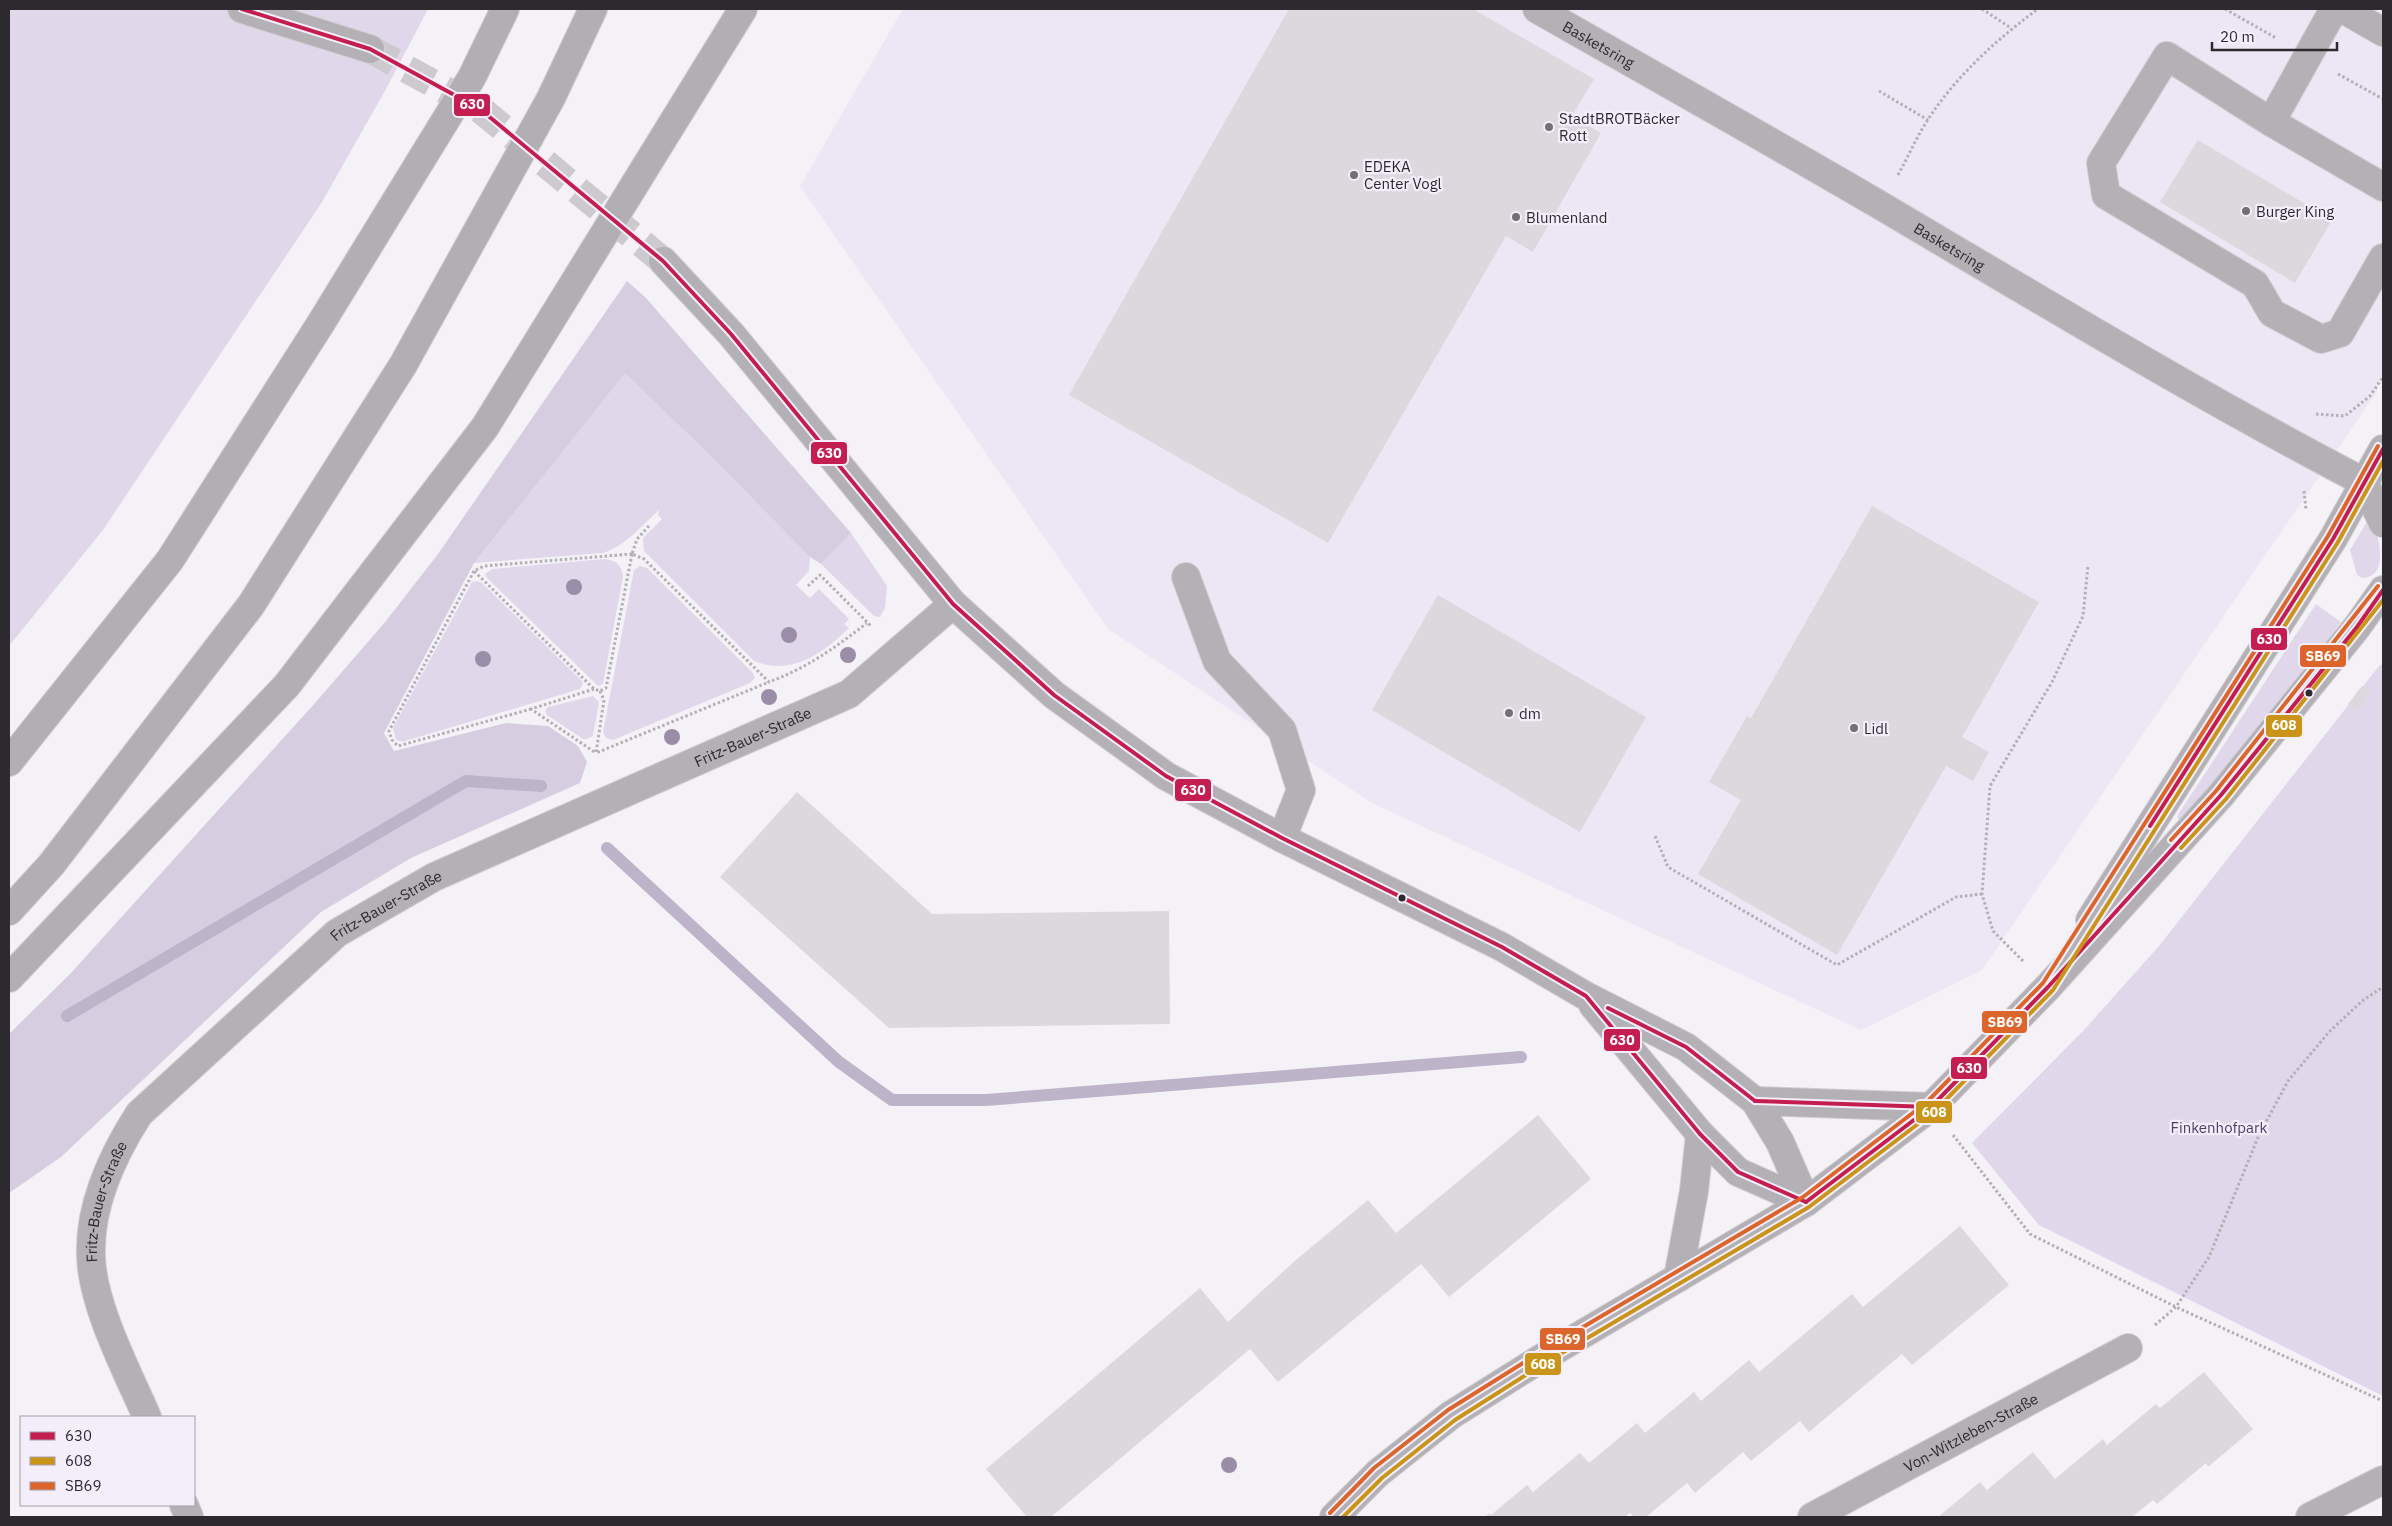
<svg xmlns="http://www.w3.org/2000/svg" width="2392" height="1526" font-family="'IBM Plex Sans',sans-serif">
  <rect width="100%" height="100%" fill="#f4f1f7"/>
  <path fill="#ede6f4" d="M903,9H2383V373L2376,393L1982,970L1861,1030L1372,803L1108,629L800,186Z"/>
  <g fill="#e0d8ea">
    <path d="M9,9H428L386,89L322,202L103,530L9,646Z"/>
    <path d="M625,372L712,456L810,557L809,571L796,585L810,598L819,589L849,619L844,624L849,628C822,654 792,676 754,661L644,551L643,538L662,519L658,515L659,510C640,527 627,545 603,553L474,563Z"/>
    <path d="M2368,520L2374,522C2378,538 2390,576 2363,578L2357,575L2350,550Z"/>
    <path d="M851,533L887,586L885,608L880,617L874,616L821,564Z"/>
    <path d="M604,559C616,560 621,564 623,577L603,684L598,686L487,578L485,574L492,569Z"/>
    <path d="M640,566L647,568L753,673L755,678L750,683L613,740L606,738L603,732L634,570Z"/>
    <path d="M476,581L481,582L579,678L583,683L580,689L402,742L396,740L393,728L472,582Z"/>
    <path d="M2316,604L2341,622L2188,822L2182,823L2177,817L2179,813Z"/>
    <path d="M2383,664V1396L2039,1225L1972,1143L2084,1030L2159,946L2379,666Z"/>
    <path d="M593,696L599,702L593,736L587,739H583L547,715L545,711L548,707Z"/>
  </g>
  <path fill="#d6cee0" d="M627,281L646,298L851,533L821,564L810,557L711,456L625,373L474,563L384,733L394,751L506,723L548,726L578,746L587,762L580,783L411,858L321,912L61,1157L9,1193V1034L71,973L315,703L386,621L438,554Z"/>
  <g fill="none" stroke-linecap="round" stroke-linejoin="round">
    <g stroke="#beb4ca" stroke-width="12">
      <path d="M607,848L839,1062L892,1100H986L1521,1057"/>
      <path d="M67,1016L466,781L541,786"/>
    </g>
  </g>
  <g fill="#dcd9de">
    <path d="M1289,9H1473L1594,79L1572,116L1601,133L1533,252L1506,236L1328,543L1069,395Z"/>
    <path d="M2198,140L2332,220L2295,283L2160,202Z"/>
    <path d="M1872,506L2039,602L1962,737L1989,752L1973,781L1946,766L1837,955L1698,874L1741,800L1709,782L1747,716L1751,718Z"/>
    <path d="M1438,595L1646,717L1580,832L1372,710Z"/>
    <path d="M2362,686L2370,691L2355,711L2348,704Z"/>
    <path d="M797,792L932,914L1169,911L1170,1024L889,1028L720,877Z"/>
    <path d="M1538,1115L1591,1179L1449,1297L1421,1264L1278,1382L1250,1349L1051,1517H1027L986,1469L1200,1288L1228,1322L1297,1259L1368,1200L1396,1233Z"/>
    <path d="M1960,1226L2009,1285L1912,1365L1902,1354L1809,1432L1800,1421L1751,1461L1743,1452L1695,1493L1687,1483L1646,1517H1634L1630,1513L1624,1517H1484L1490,1513L1491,1515L1527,1485L1533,1492L1580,1453L1589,1463L1637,1423L1645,1433L1694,1392L1701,1401L1749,1360L1759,1372L1852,1294L1863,1307Z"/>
    <path d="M2204,1372L2253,1429L2208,1467L2206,1463L2157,1504L2153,1500L2132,1517H1938L1980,1482L1987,1490L2033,1452L2055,1479L2103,1439L2107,1445L2156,1404L2160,1408Z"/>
  </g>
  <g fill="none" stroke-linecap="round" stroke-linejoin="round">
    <path stroke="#ccc9cf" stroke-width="28" stroke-dasharray="28 14" stroke-linecap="butt" d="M370,49L480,109L663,261"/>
    <defs>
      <g id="minor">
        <path d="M242,9L370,49"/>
        <path id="s1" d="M1537,9C1651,74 1765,138 1878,204C2039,299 2199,396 2364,482"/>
        <path d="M2343,9L2383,32"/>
        <path d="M2271,122L2334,9"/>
        <path d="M2383,187L2271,122L2167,56L2101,163L2106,195L2255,284L2272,313L2321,339L2340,333L2383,258"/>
        <path d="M663,261L731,334L953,604L1054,695L1166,776L1282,838L1502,947L1586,996L1686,1047L1755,1101L1780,1142L1806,1202"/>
        <path d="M2364,482L2383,523"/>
        <path d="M1186,577L1217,661L1282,730L1301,790L1282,838"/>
        <path d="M2090,920L2333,539L2383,449"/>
        <path d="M1593,1005L1700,1134L1738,1172L1806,1202"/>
        <path d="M1755,1101L1931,1107"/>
        <path d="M1678,1278L1694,1191L1700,1134"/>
        <path id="s2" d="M147,1417C127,1371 92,1305 91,1256C89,1206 112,1156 139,1114L337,933L434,877L849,694L953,604"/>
        <path d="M184,1505L189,1517"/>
        <path d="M1334,1517L1378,1473L1451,1415L1537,1361L1806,1202L1931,1107L2048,987L2221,795L2357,627L2383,590"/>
        <path id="s3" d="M1812,1517L2128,1348"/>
        <path d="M2310,1517L2383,1480"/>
      </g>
      <g id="highway">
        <path d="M9,762L170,560L321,323L472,77L505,9"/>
        <path d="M9,911L51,865L251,605L403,365L551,98L593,9"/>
        <path d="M9,978L287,685L485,427L743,9"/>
      </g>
    </defs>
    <use href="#minor" stroke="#d0ced2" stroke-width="30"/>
    <use href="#highway" stroke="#d0ced2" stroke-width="30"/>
    <g stroke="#b2b0b4" stroke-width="3" stroke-dasharray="2.5 2.5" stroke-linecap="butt">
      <path d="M1982,9L2011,28"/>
      <path d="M2225,9L2276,38"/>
      <path d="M2338,74L2383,99"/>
      <path d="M1879,91L1928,120"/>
      <path d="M1898,175C1908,157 1916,138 1927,121C1955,77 1997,39 2038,9"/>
      <path d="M2316,414L2345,416L2370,396L2383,377"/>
      <path d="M2304,491L2306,510"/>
      <path d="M649,526L637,539L632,554L644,559L769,682C807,668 836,647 867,623"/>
      <path d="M632,554L606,688L600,691L594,689L474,571L484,566Z"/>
      <path d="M474,571L389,731L392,740L398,746L531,709"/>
      <path d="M808,586L820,575L872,627"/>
      <path d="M594,689L531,709L596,753"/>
      <path d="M600,691L604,700L596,753L769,682"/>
      <path d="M1655,836L1668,867L1837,965L1956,897L1982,894"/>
      <path d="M2023,961L1993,931L1982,894L1990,786L2052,682L2083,616L2088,565"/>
      <path d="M1953,1135L2030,1234L2176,1307L2383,1401"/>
      <path d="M2155,1325L2176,1307L2209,1257L2259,1135L2288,1081L2329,1032L2362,1001L2383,987"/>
    </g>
    <use href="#minor" stroke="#b3b0b6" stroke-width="28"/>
    <use href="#highway" stroke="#b1aeb4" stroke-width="28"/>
    <defs>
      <g id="bus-1">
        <path d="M242,9L370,49L480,109L663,261L731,334L953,604L1054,695L1166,776L1282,838L1502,947L1586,996L1700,1134L1738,1172L1806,1202"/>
        <path d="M2150,826L2333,539L2383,449"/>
        <path d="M1608,1008L1686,1047L1755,1101"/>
        <path d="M1755,1101L1931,1107"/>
        <path d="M1806,1202L1931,1107L2048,987L2221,795L2357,627L2383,590"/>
      </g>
      <g id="bus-2">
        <path d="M2181,848L2226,799L2383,600"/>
        <path d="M1343,1517L1382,1478L1455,1420L1540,1366L1809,1207L1935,1111L2053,990L2338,542L2383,461"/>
      </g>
      <g id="bus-3">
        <path d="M2171,840L2216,791L2378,586"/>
        <path d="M1330,1513L1374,1468L1448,1410L1534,1356L1803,1197L1927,1102L2043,983L2328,536L2378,446"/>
      </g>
    </defs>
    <use href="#bus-1" stroke="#f3eefa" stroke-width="8"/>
    <use href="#bus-2" stroke="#f3eefa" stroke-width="8"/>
    <use href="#bus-3" stroke="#f3eefa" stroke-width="8"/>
    <use href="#bus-1" stroke="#c41e50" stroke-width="4"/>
    <use href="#bus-2" stroke="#ca9418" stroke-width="4"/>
    <use href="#bus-3" stroke="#dc652c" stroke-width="4"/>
  </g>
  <g fill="#9a8da7">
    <circle cx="574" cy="587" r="8"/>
    <circle cx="789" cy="635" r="8"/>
    <circle cx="848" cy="655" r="8"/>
    <circle cx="483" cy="659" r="8"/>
    <circle cx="769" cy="697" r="8"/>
    <circle cx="672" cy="737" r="8"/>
    <circle cx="1229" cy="1465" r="8"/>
  </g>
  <g fill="#727075" stroke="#f3eefa" stroke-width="2">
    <circle cx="1549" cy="127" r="5"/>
    <circle cx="1354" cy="175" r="5"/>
    <circle cx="2246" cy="211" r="5"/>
    <circle cx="1516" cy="217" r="5"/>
    <circle cx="1509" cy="713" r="5"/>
    <circle cx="1854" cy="728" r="5"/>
  </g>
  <g fill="#2c2a2f" stroke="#f3eefa" stroke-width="2">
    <circle cx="2309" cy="693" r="4.5"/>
    <circle cx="1402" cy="898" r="4.5"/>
  </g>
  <g text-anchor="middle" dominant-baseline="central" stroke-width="4.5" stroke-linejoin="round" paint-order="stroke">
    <g font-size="15" fill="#2c2a2f" stroke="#f3eefa">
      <text stroke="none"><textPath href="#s1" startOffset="71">Basketsring</textPath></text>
      <text stroke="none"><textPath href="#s1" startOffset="476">Basketsring</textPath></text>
      <text stroke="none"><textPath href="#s2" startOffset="1052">Fritz-Bauer-Straße</textPath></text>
      <text stroke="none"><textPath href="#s2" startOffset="648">Fritz-Bauer-Straße</textPath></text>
      <text stroke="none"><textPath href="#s2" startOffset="228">Fritz-Bauer-Straße</textPath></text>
      <text stroke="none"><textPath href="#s3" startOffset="180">Von-Witzleben-Straße</textPath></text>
    </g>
    <g font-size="15" fill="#2c2a2f" stroke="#f3eefa" text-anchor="start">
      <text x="1559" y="118">StadtBROTBäcker<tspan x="1559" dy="17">Rott</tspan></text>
      <text x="1364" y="166">EDEKA<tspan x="1364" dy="17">Center Vogl</tspan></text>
      <text x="2256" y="211">Burger King</text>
      <text x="1526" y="217">Blumenland</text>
      <text x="1519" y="713">dm</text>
      <text x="1864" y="728">Lidl</text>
    </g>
    <g font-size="15" fill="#503c66" stroke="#f3eefa">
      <text x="2219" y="1127">Finkenhofpark</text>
    </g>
  </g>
  <g stroke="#f3eefa" stroke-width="2">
    <rect x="453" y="93" width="38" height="24" rx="5" fill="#c41e50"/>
    <rect x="810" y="441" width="38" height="24" rx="5" fill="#c41e50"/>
    <rect x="2250" y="627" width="38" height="24" rx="5" fill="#c41e50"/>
    <rect x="2299" y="644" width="48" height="24" rx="5" fill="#dc652c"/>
    <rect x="2265" y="714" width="38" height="24" rx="5" fill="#ca9418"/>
    <rect x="1174" y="778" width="38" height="24" rx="5" fill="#c41e50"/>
    <rect x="1981" y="1010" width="47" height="24" rx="5" fill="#dc652c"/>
    <rect x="1603" y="1028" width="38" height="24" rx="5" fill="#c41e50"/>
    <rect x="1950" y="1056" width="38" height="24" rx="5" fill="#c41e50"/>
    <rect x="1915" y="1100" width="38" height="24" rx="5" fill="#ca9418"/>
    <rect x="1539" y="1327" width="47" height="24" rx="5" fill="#dc652c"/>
    <rect x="1524" y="1352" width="38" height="24" rx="5" fill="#ca9418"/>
  </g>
  <g font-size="14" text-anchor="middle" font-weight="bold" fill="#fff">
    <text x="472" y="109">630</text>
    <text x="829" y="458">630</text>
    <text x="2269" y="644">630</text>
    <text x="2323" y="661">SB69</text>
    <text x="2284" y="730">608</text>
    <text x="1193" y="795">630</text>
    <text x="2005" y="1027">SB69</text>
    <text x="1622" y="1045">630</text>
    <text x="1969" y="1073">630</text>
    <text x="1934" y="1117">608</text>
    <text x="1563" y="1344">SB69</text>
    <text x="1543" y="1369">608</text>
  </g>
  <rect width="2392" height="1526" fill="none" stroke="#2c2a2f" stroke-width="20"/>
  <rect x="20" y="1416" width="175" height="90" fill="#f3eefa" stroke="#a3a0a9"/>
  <rect x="30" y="1432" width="25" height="8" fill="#c41e50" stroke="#a3a0a9"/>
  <text x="65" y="1441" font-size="15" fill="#2c2a2f">630</text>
  <rect x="30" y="1457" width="25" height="8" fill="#ca9418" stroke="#a3a0a9"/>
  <text x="65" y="1466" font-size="15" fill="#2c2a2f">608</text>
  <rect x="30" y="1482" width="25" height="8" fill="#dc652c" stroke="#a3a0a9"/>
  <text x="65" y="1491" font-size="15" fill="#2c2a2f">SB69</text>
  <path d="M2212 42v8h125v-8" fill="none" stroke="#2c2a2f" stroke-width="2.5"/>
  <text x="2220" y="42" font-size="15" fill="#2c2a2f" stroke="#f3eefa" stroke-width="4" paint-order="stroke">20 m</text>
</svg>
